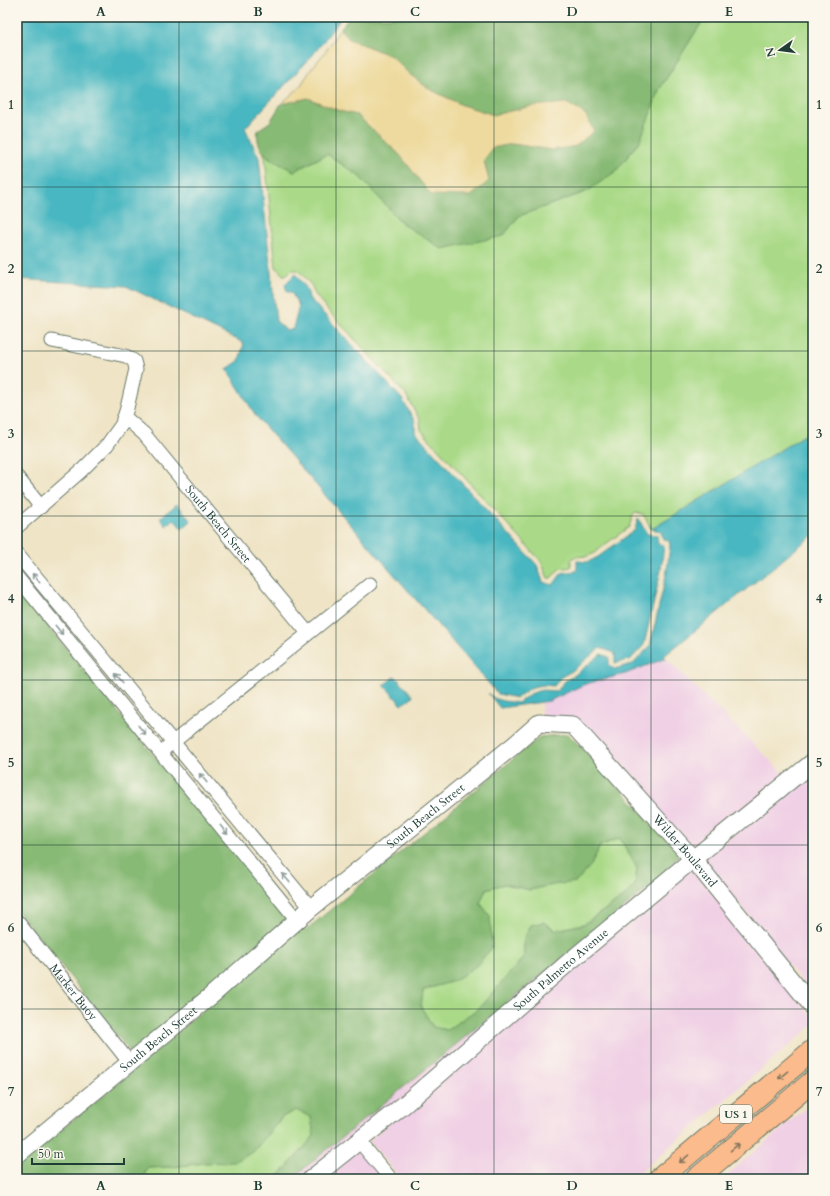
<svg xmlns="http://www.w3.org/2000/svg" width="830" height="1196" font-family="Cardo,serif">
  <rect width="100%" height="100%" fill="#fbf7ec"/>
  <filter id="ink" filterUnits="userSpaceOnUse"><feTurbulence type="fractalNoise" baseFrequency=".025" numOctaves="2"/><feDisplacementMap in="SourceGraphic" scale="8" xChannelSelector="R" yChannelSelector="G"/><feConvolveMatrix kernelMatrix="1 2 1 2 8 2 1 2 1" color-interpolation-filters="sRGB"/></filter>
  <filter id="wash" filterUnits="userSpaceOnUse"><feTurbulence type="fractalNoise" baseFrequency=".012" numOctaves="4" result="noise"/><feDisplacementMap in="SourceGraphic" scale="16" xChannelSelector="R" yChannelSelector="G"/><feGaussianBlur stdDeviation="0.9" result="paint"/><feColorMatrix in="noise" values="0 0 0 0 0 0 0 0 0 0 0 0 0 0 0 0 0 1.4 0 .05"/><feComposite in="paint" operator="in"/></filter>
  <g filter="url(#wash)">
    <rect width="100%" height="100%" fill="#efe4c6"/>
    <g fill="#f0d0e5">
      <path d="M666,658L786,776L694,850L579,721L541,716L542,702L549,701L585,684L625,674Z"/>
      <path d="M813,771V996L703,859Z"/>
      <path d="M680,854L684,859L401,1100L300,1179H291L658,880Z"/>
      <path d="M692,868L813,1018V1025L632,1179H401L369,1141L574,966Z"/>
      <path d="M813,1102V1179H722Z"/>
      <path d="M358,1150L382,1179H321Z"/>
    </g>
    <g fill="#aada88" stroke="#648c5e">
      <path d="M705,17H813V430L652,529L643,514L636,513L633,515L629,527L607,543L595,553L588,556L574,557L571,560V567L559,569L551,578H548L541,561L421,430L420,420L406,395L325,307L314,293L312,286L298,270H292L286,275H283L276,267L265,157L262,148L269,158L294,171L327,154L359,176L403,224L503,236L519,216L588,191L639,141L659,90Z"/>
      <path d="M620,838L637,868L635,885L625,896L584,924L556,930L543,922L524,939V957L479,1008L447,1030L433,1027L421,1007L423,990L454,981L490,916L480,903L486,889L504,884L530,890L552,885L591,865L600,846Z"/>
      <path d="M296,1110L311,1117L314,1136L280,1175L273,1179H143L147,1168L171,1167L205,1163L253,1152L282,1117Z"/>
    </g>
    <g fill="#87ba74" stroke="#537c54" fill-rule="evenodd">
      <path d="M350,17H705L659,90L640,141L616,171L588,191L519,216L503,236L442,249L403,224L359,176L327,154L294,171C276,162 254,154 258,130L270,122L281,104L308,98L340,111L357,115L400,155L431,195L489,181L484,161L492,148L512,144L553,150L532,106L494,115L462,105L429,89L408,73L391,56L349,39L340,29Z"/>
      <path d="M17,589L288,919L131,1053L17,910Z"/>
      <path d="M568,734L598,764L680,854L658,880L291,1179H273L280,1175L314,1136L311,1117L296,1110L282,1117L253,1152L234,1162L205,1163L171,1167L147,1168L143,1179H17V1166L139,1066L301,925L306,930L540,737ZM620,838L637,868L635,885L625,896L584,924L556,930L543,922L531,925L524,939V957L479,1008L447,1030L433,1027L421,1007L423,990L454,981L476,966L492,948L490,916L480,903L486,889L504,884L530,890L552,885L576,882L591,865L600,846Z"/>
    </g>
    <path fill="#eeda9e" stroke="#868c69" d="M340,29L349,39L391,56L408,73L429,89L462,105L494,115L532,106L566,103L585,114L594,131L576,146L553,150L512,144L492,148L484,161L489,181L471,196L431,195L400,155L357,115L340,111L308,98L281,104L299,88L312,68L326,51Z"/>
    <g fill="#48b7c1" stroke="#347a7a">
      <path d="M17,17H342L312,56L245,128L259,158L276,321L287,331L293,329L299,306L291,292H287L285,284L295,274L307,289L309,298L402,399L415,422V432L537,565L543,582L553,585L562,573L577,571V561L588,562L598,557L635,530L638,518L647,534L657,535L658,544L664,545L661,570L644,645L630,660L615,663V653L600,648L572,671L561,677L554,686C536,684 531,686 517,698L498,694L256,416L227,369L239,361L244,343L126,286L17,279Z"/>
      <path d="M813,430V535L664,656L666,658L625,674L585,684L549,701L500,708L488,693C496,702 506,701 518,703L530,694L541,690L557,691L565,681L575,675L601,654L609,657V665L614,669L633,664L650,646L667,571L670,545L669,541L663,539L661,531L651,529L649,524L652,529Z"/>
      <path d="M177,504L191,521L182,529L174,519L166,526L160,518Z"/>
      <path d="M395,676L413,696L402,705L384,685Z"/>
    </g>
  </g>
  <g filter="url(#ink)">
    <g fill="none" stroke-linecap="round" stroke-linejoin="round">
      <defs>
        <g id="minor">
          <path id="s1" d="M123,419L128,420L144,434L308,633"/>
          <path d="M17,477L41,507"/>
          <path d="M17,527L82,470L107,445L122,424L127,408L136,369L134,361L126,356L52,341"/>
          <path d="M17,554L311,908"/>
          <path d="M17,577L297,920"/>
          <path d="M167,747L370,584"/>
          <path id="s2" d="M17,921L130,1063"/>
          <path d="M359,1141L391,1179"/>
        </g>
        <g id="tertiary">
          <path id="s3" d="M17,1155L212,995L311,908L513,746L539,723L573,725L693,859L813,1007"/>
          <path id="s4" d="M311,1179L405,1104L569,962L693,859L813,762"/>
        </g>
        <g id="primary">
          <path d="M659,1179L813,1050"/>
          <path d="M696,1179L813,1081"/>
        </g>
      </defs>
      <use href="#minor" stroke="#687767" stroke-width="15"/>
      <use href="#tertiary" stroke="#687767" stroke-width="19"/>
      <use href="#primary" stroke="#687767" stroke-width="23"/>
      <use href="#minor" stroke="#fff" stroke-width="13"/>
      <use href="#tertiary" stroke="#fff" stroke-width="17"/>
      <use href="#primary" stroke="#fbbb8c" stroke-width="21"/>
    </g>
    <defs><path id="oneway-shaft" d="M-6 0H5M1.5-3L5.5 0L1.5 3" fill="none" stroke-width="1.6" stroke-linecap="round" stroke-linejoin="round"/></defs>
    <g stroke="#8f9e9a">
      <use href="#oneway-shaft" transform="translate(36 578) rotate(-129)"/>
      <use href="#oneway-shaft" transform="translate(59 630) rotate(51)"/>
      <use href="#oneway-shaft" transform="translate(119 678) rotate(-130)"/>
      <use href="#oneway-shaft" transform="translate(142 730) rotate(50)"/>
      <use href="#oneway-shaft" transform="translate(203 778) rotate(-130)"/>
      <use href="#oneway-shaft" transform="translate(224 830) rotate(51)"/>
      <use href="#oneway-shaft" transform="translate(286 878) rotate(-130)"/>
    </g>
    <g stroke="#82765c">
      <use href="#oneway-shaft" transform="translate(783 1075) rotate(140)"/>
      <use href="#oneway-shaft" transform="translate(735 1147) rotate(-40)"/>
      <use href="#oneway-shaft" transform="translate(684 1159) rotate(140)"/>
    </g>
  </g>
  <path fill="none" stroke="#1f3d34" stroke-width="1" stroke-opacity="0.55" d="M179,17V1179M336,17V1179M494,17V1179M651,17V1179M17,187H813M17,351H813M17,516H813M17,680H813M17,845H813M17,1009H813"/>
  <g text-anchor="middle" dominant-baseline="central" stroke-width="4" stroke-linejoin="round" paint-order="stroke">
    <rect fill="#fbf7ec" stroke="#61756b" stroke-width="1" x="720" y="1105" width="32" height="18" rx="3"/>
    <g font-size="11" font-weight="bold" fill="#1f3d34">
      <text x="736" y="1114">US 1</text>
    </g>
    <g font-size="12" fill="#1f3d34" stroke="#fbf7ec">
      <text stroke="none"><textPath href="#s1" startOffset="143">South Beach Street</textPath></text>
      <text stroke="none"><textPath href="#s3" startOffset="531">South Beach Street</textPath></text>
      <text stroke="none"><textPath href="#s3" startOffset="880">Wilder Boulevard</textPath></text>
      <text stroke="none"><textPath href="#s4" startOffset="326">South Palmetto Avenue</textPath></text>
      <text stroke="none"><textPath href="#s2" startOffset="91">Marker Buoy</textPath></text>
      <text stroke="none"><textPath href="#s3" startOffset="183">South Beach Street</textPath></text>
    </g>
  </g>
  <rect width="830" height="1196" fill="none" stroke="#fbf7ec" stroke-width="44"/>
  <g transform="translate(780 50) rotate(256)" stroke="#fbf7ec" stroke-width="3" paint-order="stroke">
  <path d="M0-3L7 15L0 10L-7 15Z" fill="#1f3d34"/>
  <text y="-6" font-size="11" font-weight="bold" text-anchor="middle" fill="#1f3d34">N</text>
  </g>
  <path d="M32 1158v6h92v-6" fill="none" stroke="#1f3d34" stroke-width="2"/>
  <text x="38" y="1158" font-size="12" fill="#1f3d34" stroke="#fbf7ec" stroke-width="3" paint-order="stroke">50 m</text>
  <rect x="22" y="22" width="786" height="1152" fill="none" stroke="#1f3d34" stroke-width="1.5"/>
  <g font-size="13" text-anchor="middle" font-weight="bold" fill="#1f3d34">
    <text x="101" y="16">A</text>
    <text x="258" y="16">B</text>
    <text x="415" y="16">C</text>
    <text x="572" y="16">D</text>
    <text x="729" y="16">E</text>
    <text x="11" y="109">1</text>
    <text x="819" y="109">1</text>
    <text x="11" y="273">2</text>
    <text x="819" y="273">2</text>
    <text x="11" y="438">3</text>
    <text x="819" y="438">3</text>
    <text x="11" y="603">4</text>
    <text x="819" y="603">4</text>
    <text x="11" y="767">5</text>
    <text x="819" y="767">5</text>
    <text x="11" y="932">6</text>
    <text x="819" y="932">6</text>
    <text x="11" y="1096">7</text>
    <text x="819" y="1096">7</text>
    <text x="101" y="1190">A</text>
    <text x="258" y="1190">B</text>
    <text x="415" y="1190">C</text>
    <text x="572" y="1190">D</text>
    <text x="729" y="1190">E</text>
  </g>
</svg>
